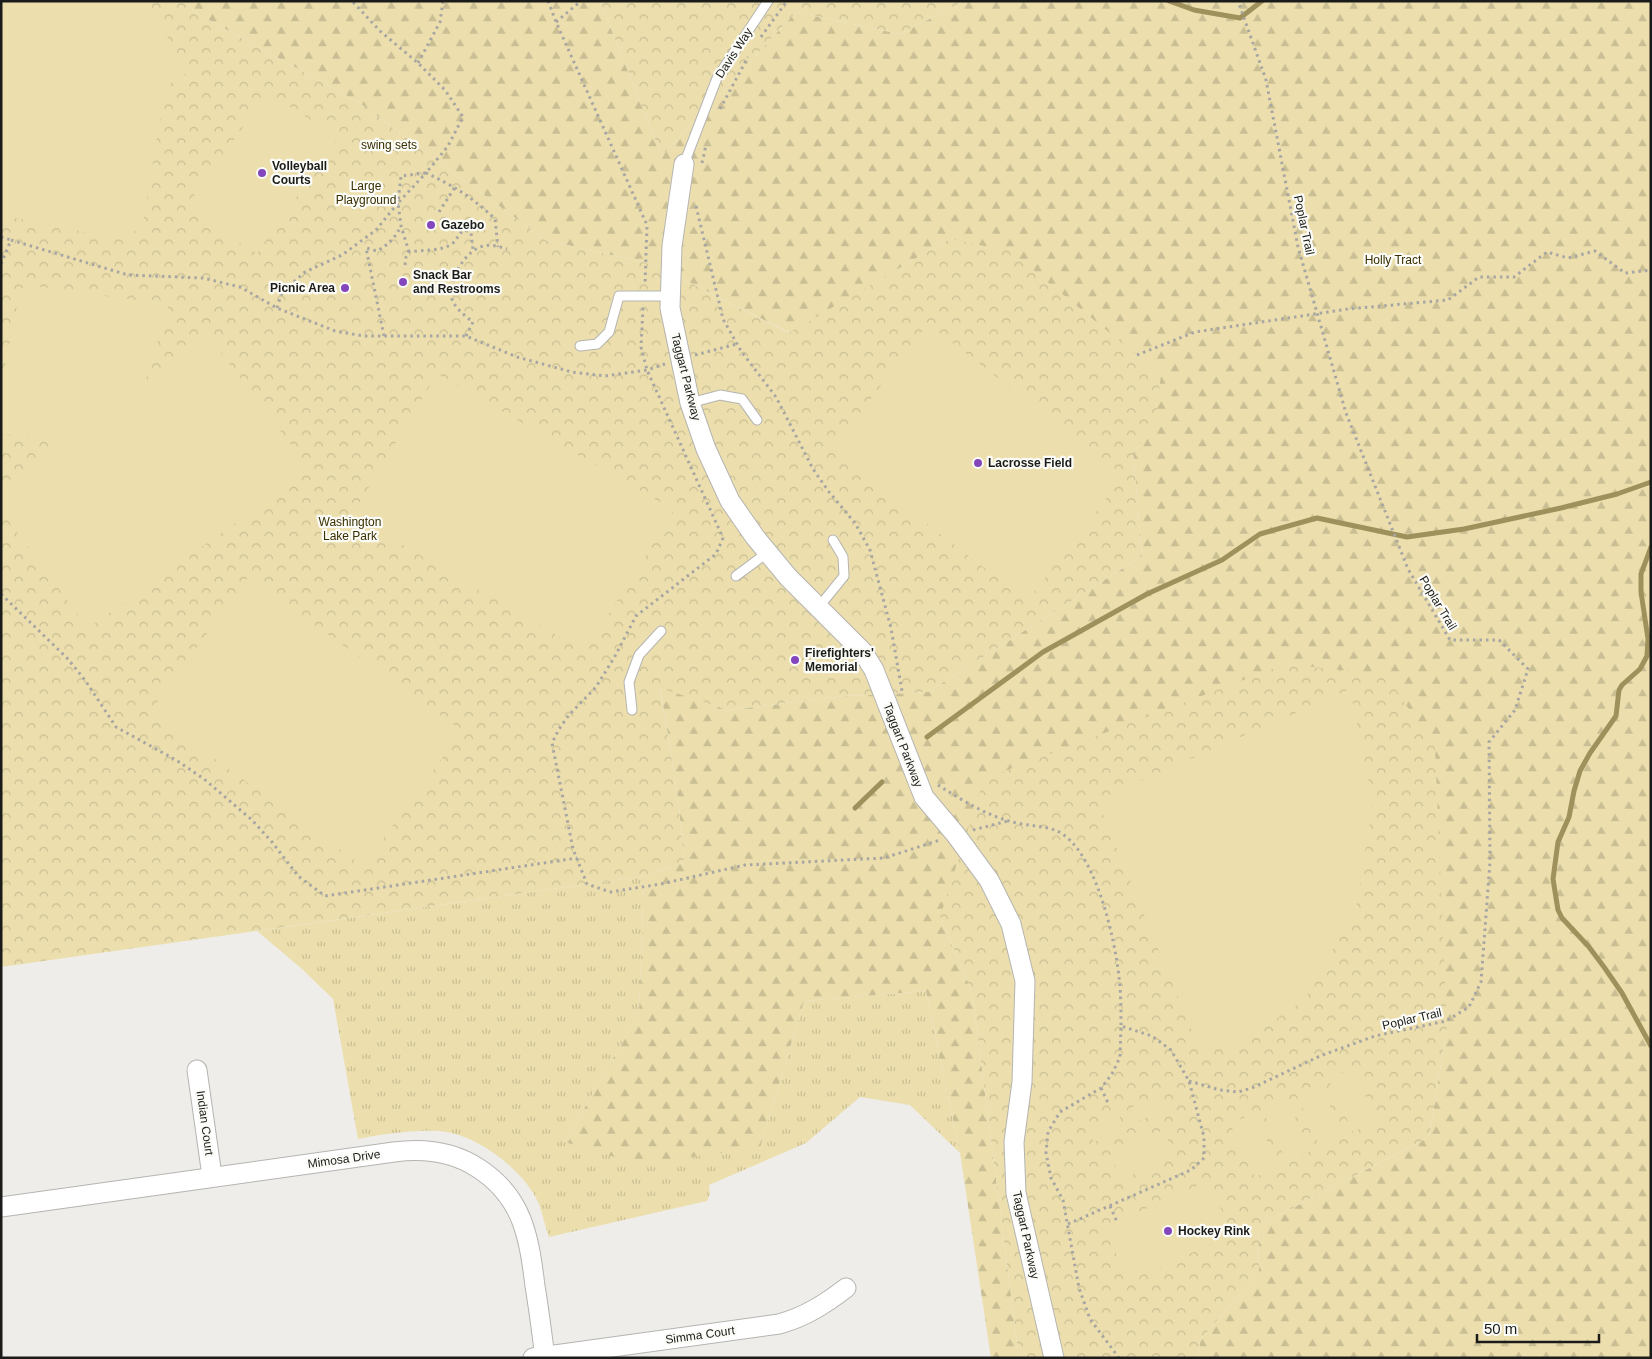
<svg xmlns="http://www.w3.org/2000/svg" width="1652" height="1359" font-family="Helvetica,sans-serif">
  <defs>
    <pattern id="grass-tufts" width="24" height="20" patternUnits="userSpaceOnUse" patternTransform="scale(1.25)"><rect width="24" height="20" fill="#ecdfad"/><path d="M3 7l-1-3M5 7V3M7 7l1-3M15 17l-1-3M17 17v-4M19 17l1-3" fill="none" stroke="#cabf94"/></pattern>
    <pattern id="forest-firs" width="22" height="20" patternUnits="userSpaceOnUse" patternTransform="scale(1.25)"><rect width="22" height="20" fill="#ecdfad"/><path d="M5 1l3.5 6h-7zM16 11l3.5 6h-7z" fill="#cabf94"/></pattern>
    <pattern id="park-crowns" width="20" height="18" patternUnits="userSpaceOnUse" patternTransform="scale(1.25)"><rect width="20" height="18" fill="#ecdfad"/><path d="M2 6a3 3 0 1 1 6 0M12 15a3 3 0 1 1 6 0" fill="none" stroke="#cabf94"/></pattern>
  </defs>
  <rect width="100%" height="100%" fill="#eeedea"/>
  <path fill="url(#grass-tufts)" d="M644,876L639,1013L565,1142L760,1148L804,1001L926,991L960,1153L910,1105L860,1097L806,1143L709,1185L710,1194L707,1201L549,1237C545,1227 543,1215 539,1204C524,1170 475,1132 437,1131C410,1130 384,1134 358,1139L333,999L302,969L257,931Z"/>
  <path fill="url(#forest-firs)" d="M187,1H600L662,156L796,12L900,34L964,1H1651V1357L1198,1358L1200,1340L1259,1272L1258,1226L1429,1137L1447,1028L1446,1021L940,917L972,991L1019,1358H991L960,1153L926,991L804,1001L760,1148L638,1164L565,1142L639,1013L644,876L684,862L678,797L660,687L728,710L846,696L928,692L1142,556L1133,452L1154,427L949,239L790,333L655,265L545,240L358,102L196,13Z"/>
  <g fill="url(#park-crowns)">
    <path d="M1,1H187L196,13L358,102L545,240L655,265L789,333L949,239L1010,251L1161,375L1154,428L1133,452L1142,556L928,692L846,696L728,710L660,688L678,797L684,862L644,876L1,967Z"/>
    <path d="M600,1H964L900,34L796,12L662,156Z"/>
    <path d="M1285,664L1386,675L1435,748L1447,1028L1429,1137L1258,1226L1259,1272L1200,1340L1198,1358H1019L972,991L940,917L984,779Z"/>
  </g>
  <g fill="#ecdfad">
    <path d="M1,1H146L188,72L165,87L143,225L123,240L1,215Z"/>
    <path d="M268,92L338,138L257,253L185,208Z"/>
    <path d="M28,285L169,305L145,382L209,337L310,470L88,628L1,511V486L70,436L1,434V387L20,290Z"/>
    <path d="M928,324L1124,476L1027,601L832,450Z"/>
    <path d="M437,374L674,510L585,652L352,515Z"/>
    <path d="M248,577L462,731L363,866L150,712Z"/>
    <path d="M1350,689L1373,803L1356,908L1305,999L1242,1043L1201,1053L1097,800Z"/>
    <path d="M1352,1068L1377,1121L1353,1132L1328,1079Z"/>
    <path d="M1319,1083L1344,1136L1320,1147L1296,1094Z"/>
    <path d="M1159,1095L1165,1109L1135,1123L1128,1109Z"/>
    <path d="M1286,1098L1311,1151L1287,1162L1262,1109Z"/>
    <path d="M1118,1113L1124,1128L1094,1142L1087,1127Z"/>
    <path d="M1254,1113L1279,1166L1255,1177L1230,1124Z"/>
    <path d="M1163,1130L1175,1155L1122,1180L1110,1154Z"/>
    <path d="M1201,1184L1212,1188L1229,1227L1225,1238L1135,1278L1125,1274L1107,1234L1112,1224Z"/>
  </g>
  <g fill="none" stroke-linecap="round" stroke-linejoin="round">
    <g stroke="#9f915c" stroke-width="5">
      <path d="M1169,1L1194,10L1240,18L1262,1"/>
      <path d="M1651,547L1641,574V592L1648,639L1647,656L1640,669L1622,685L1619,690L1616,716L1590,753L1580,771L1574,791L1569,817L1558,842L1553,879L1558,910L1562,918L1589,947L1604,967L1622,993L1651,1046"/>
      <path d="M927,737L1043,652L1147,594L1222,560L1260,534L1317,518L1407,537L1464,529L1561,508L1617,494L1651,482"/>
      <path d="M855,808L882,782"/>
    </g>
    <defs>
      <g id="service">
        <path d="M684,164L717,78L768,1"/>
        <path d="M580,346L597,344L609,332L619,296H671"/>
        <path d="M690,403L720,395L742,399L757,420"/>
        <path d="M736,576L767,553"/>
        <path d="M818,608L844,576L843,557L833,540"/>
        <path d="M632,710L629,682L639,655L661,631"/>
      </g>
      <g id="minor">
        <path d="M684,164L672,246L670,308L690,403L706,449L730,501L755,537L788,577L863,652L874,670L924,797L956,835L989,880L1011,924L1025,981L1022,1082L1014,1142L1016,1193L1054,1358"/>
        <path d="M197,1070L212,1176"/>
        <path d="M1,1207L394,1152C424,1148 452,1151 478,1168C523,1197 529,1237 535,1286C539,1310 542,1334 545,1358"/>
        <path d="M533,1358L779,1324C805,1317 825,1304 846,1288"/>
      </g>
    </defs>
    <use href="#service" stroke="#b5b4b1" stroke-width="11"/>
    <use href="#minor" stroke="#b5b4b1" stroke-width="21"/>
    <g stroke="#a7a6a3" stroke-width="3" stroke-dasharray="2.5 4" stroke-linecap="butt">
      <path d="M548,1L556,22L647,225L645,285"/>
      <path d="M556,22L581,1"/>
      <path d="M761,37L787,1"/>
      <path d="M418,63L440,22L443,1"/>
      <path d="M720,109L748,57"/>
      <path d="M702,163L706,145"/>
      <path d="M696,206L723,319L741,351L776,397L813,469L829,492L855,523L870,550L891,628L902,691"/>
      <path d="M439,212L455,187"/>
      <path d="M1,237L11,240"/>
      <path d="M409,252L401,226L398,203L426,173C454,186 472,197 495,219L498,247"/>
      <path d="M1,264L11,240L128,275L203,278L240,287L277,308L335,331L364,336H466L517,357L572,372L605,376L647,370L665,364"/>
      <path d="M405,265L406,257L409,252C422,250 442,251 452,244C458,239 458,233 465,230L471,233L473,250"/>
      <path d="M277,308L282,292L305,272L342,255L376,230L398,203L401,176L426,173L448,146L463,117L445,90L418,63L380,31L352,1"/>
      <path d="M643,308L641,347L647,370L723,538L716,554L636,616L614,658L596,687L569,715L559,729L552,743L573,849L587,884L610,892L661,884L745,865L884,858L940,840"/>
      <path d="M384,336L366,248L377,251C388,245 395,238 401,226"/>
      <path d="M466,336L473,322C465,316 452,306 451,295C450,278 466,249 484,246C492,244 500,247 507,249"/>
      <path d="M695,355L737,344"/>
      <path d="M1137,355L1195,332L1348,309L1448,300L1479,277H1514L1547,252L1568,258L1595,251L1625,273L1651,270"/>
      <path d="M1,594L67,658L85,680L116,727L176,760L204,779L252,820L272,842L298,876L325,896L577,858"/>
      <path d="M938,785C960,799 984,814 1009,821C1024,826 1043,825 1057,831C1095,848 1115,939 1119,977C1121,993 1121,1010 1121,1026"/>
      <path d="M973,830L1008,821"/>
      <path d="M1189,1081L1220,1090L1238,1092L1252,1088L1320,1056L1375,1036L1446,1021L1469,1007L1481,982L1490,862L1489,742L1515,710L1528,669L1499,640H1450L1408,569L1346,413L1298,247L1266,80L1238,1"/>
      <path d="M1101,1088L1109,1105"/>
      <path d="M1110,1206L1117,1222"/>
      <path d="M1068,1224L1191,1170L1204,1158V1137L1189,1081L1171,1050L1152,1036L1121,1026L1120,1057L1112,1074L1101,1088L1060,1112L1048,1132L1046,1153L1051,1178L1063,1200L1079,1288L1090,1319L1119,1358"/>
    </g>
    <use href="#service" stroke="#fff" stroke-width="9"/>
    <use href="#minor" stroke="#fff" stroke-width="19"/>
  </g>
  <g fill="#8446bc" stroke="#fbfbf7" stroke-width="2">
    <circle cx="262" cy="173" r="5"/>
    <circle cx="431" cy="225" r="5"/>
    <circle cx="403" cy="282" r="5"/>
    <circle cx="345" cy="288" r="5"/>
    <circle cx="978" cy="463" r="5"/>
    <circle cx="795" cy="660" r="5"/>
    <circle cx="1168" cy="1231" r="5"/>
  </g>
  <g text-anchor="middle" dominant-baseline="central" stroke-width="4.5" stroke-linejoin="round" paint-order="stroke">
    <g font-size="12" fill="#1b1b19" stroke="#fbfbf7">
      <text transform="translate(734 53) rotate(-57)">Davis Way</text>
      <text transform="translate(1304 225) rotate(78)">Poplar Trail</text>
      <text transform="translate(686 377) rotate(76)">Taggart Parkway</text>
      <text transform="translate(1438 603) rotate(59)">Poplar Trail</text>
      <text transform="translate(903 745) rotate(69)">Taggart Parkway</text>
      <text transform="translate(1412 1019) rotate(-13)">Poplar Trail</text>
      <text transform="translate(205 1123) rotate(82)">Indian Court</text>
      <text transform="translate(344 1159) rotate(-8)">Mimosa Drive</text>
      <text transform="translate(1026 1235) rotate(78)">Taggart Parkway</text>
      <text transform="translate(700 1335) rotate(-8)">Simma Court</text>
    </g>
    <g font-size="12" fill="#392f01" stroke="#fbfbf7">
      <text x="389" y="145">swing sets</text>
      <text x="366" y="186">Large<tspan x="366" dy="14">Playground</tspan></text>
      <text x="1393" y="260">Holly Tract</text>
      <text x="350" y="522">Washington<tspan x="350" dy="14">Lake Park</tspan></text>
    </g>
    <g font-size="12" font-weight="bold" fill="#1b1b19" stroke="#fbfbf7" text-anchor="start">
      <text x="272" y="166">Volleyball<tspan x="272" dy="14">Courts</tspan></text>
      <text x="441" y="225">Gazebo</text>
      <text x="413" y="275">Snack Bar<tspan x="413" dy="14">and Restrooms</tspan></text>
      <text x="335" y="288" text-anchor="end">Picnic Area</text>
      <text x="988" y="463">Lacrosse Field</text>
      <text x="805" y="653">Firefighters'<tspan x="805" dy="14">Memorial</tspan></text>
      <text x="1178" y="1231">Hockey Rink</text>
    </g>
  </g>
  <rect width="1652" height="1359" fill="none" stroke="#1b1b19" stroke-width="5"/>
  <path d="M1477 1334v8h122v-8" fill="none" stroke="#1b1b19" stroke-width="2.5"/>
  <text x="1484" y="1334" font-size="15" fill="#1b1b19" stroke="#fbfbf7" stroke-width="4" paint-order="stroke">50 m</text>
</svg>
